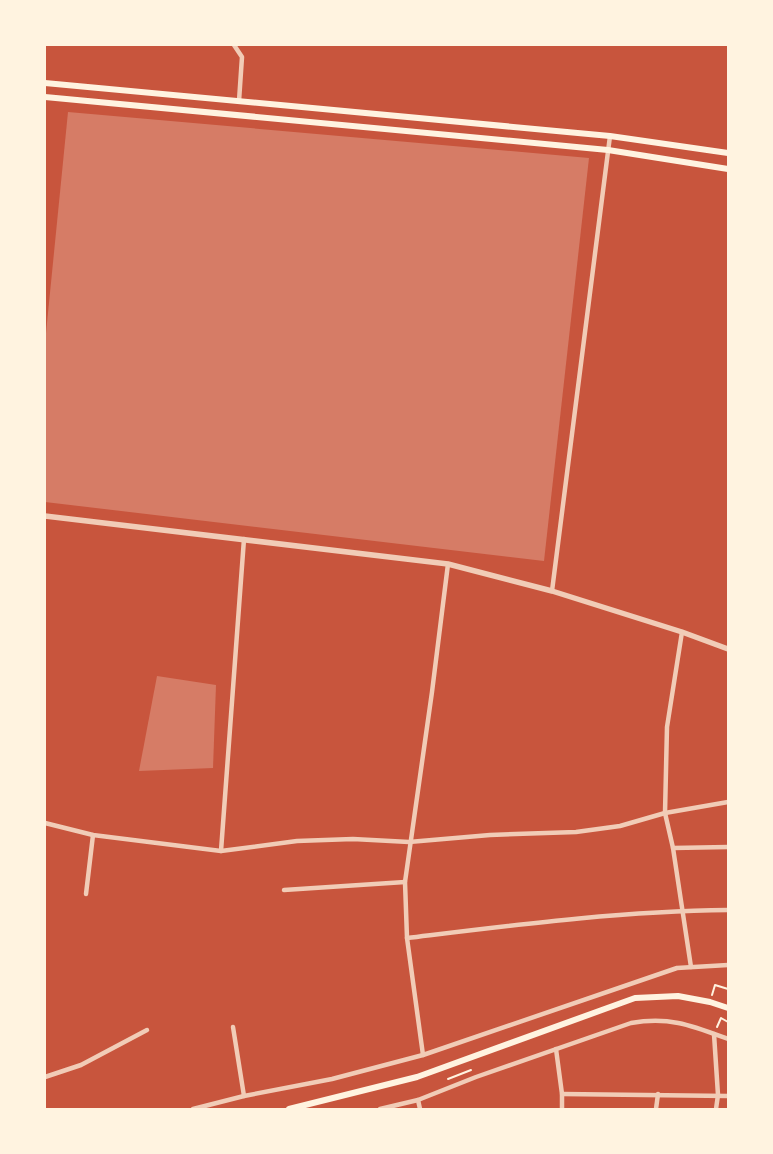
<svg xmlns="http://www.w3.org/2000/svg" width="773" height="1154" font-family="'Work Sans',sans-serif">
  <rect width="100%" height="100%" fill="#c8553d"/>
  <g fill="#d67c66">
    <path d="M68,112L589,158L544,561L45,502V343Z"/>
    <path d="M157,676L216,685L213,768L139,771Z"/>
  </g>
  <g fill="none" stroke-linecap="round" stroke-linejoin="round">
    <g stroke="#fff3e0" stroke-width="2">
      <path d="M712,995L715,985L728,989"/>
      <path d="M717,1027L721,1018L728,1022"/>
      <path d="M448,1079L471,1070"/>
    </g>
    <g stroke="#f1ccb7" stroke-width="4.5">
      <path d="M234,45L242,57L239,101"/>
      <path d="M552,591L610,136"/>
      <path d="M682,632L667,727L665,813L673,848L691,967"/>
      <path d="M45,823L93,835L221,851L297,841L353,839L409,842L490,835L576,832L620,826L665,813L728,802"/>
      <path d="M673,848L728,847"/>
      <path d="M221,851L244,539"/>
      <path d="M284,890L405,882"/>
      <path d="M86,894L93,835"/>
      <path d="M407,938C514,925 621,911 728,910"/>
      <path d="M233,1027L244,1096"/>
      <path d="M714,1034L718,1095L716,1109"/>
      <path d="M556,1049L562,1094V1109"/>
      <path d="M423,1055L407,938L405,882L432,692L448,564"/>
      <path d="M45,1077L81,1065L147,1030"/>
      <path d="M562,1094L728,1096"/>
      <path d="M418,1100L420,1109"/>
      <path d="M193,1109L244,1096L332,1079L423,1055L677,968L728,965"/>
      <path d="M380,1109L418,1100L476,1077L631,1023C670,1016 693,1026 728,1039"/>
      <path d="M656,1109L658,1094"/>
    </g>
    <path stroke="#f1ccb7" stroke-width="5.5" d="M45,516L448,564L552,591L682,632L728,649"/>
    <g stroke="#fff3e0" stroke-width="6">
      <path d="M45,83L610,136L728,153"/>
      <path d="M45,97L608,150L728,169"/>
      <path d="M289,1109L417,1077L635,998L678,996L710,1002L728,1008"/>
    </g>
  </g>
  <rect width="773" height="1154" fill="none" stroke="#fff3e0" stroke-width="92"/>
</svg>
